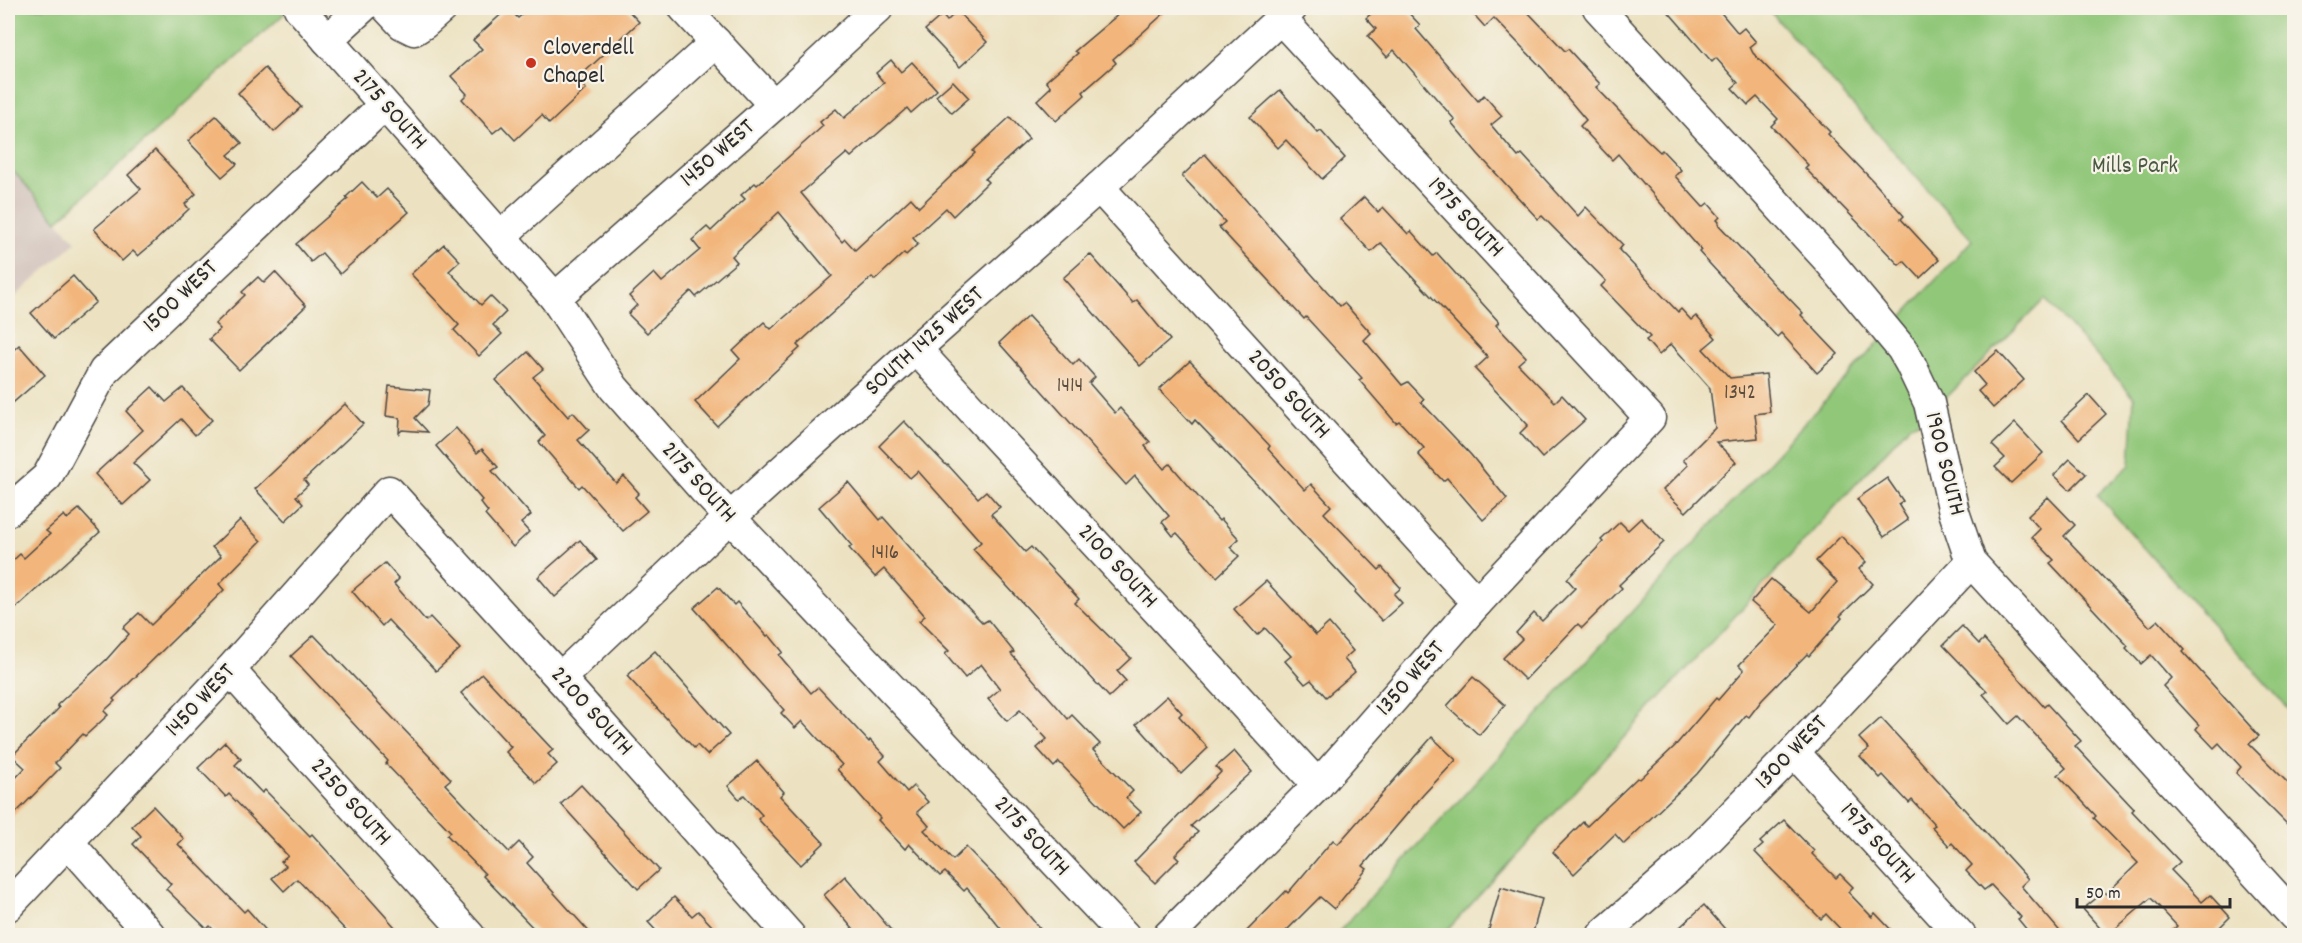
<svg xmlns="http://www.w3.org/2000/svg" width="2302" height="943" font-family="Dekko,sans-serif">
  <rect width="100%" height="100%" fill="#f7f3e8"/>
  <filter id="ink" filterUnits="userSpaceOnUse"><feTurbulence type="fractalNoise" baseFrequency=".0167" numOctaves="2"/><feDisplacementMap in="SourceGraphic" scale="12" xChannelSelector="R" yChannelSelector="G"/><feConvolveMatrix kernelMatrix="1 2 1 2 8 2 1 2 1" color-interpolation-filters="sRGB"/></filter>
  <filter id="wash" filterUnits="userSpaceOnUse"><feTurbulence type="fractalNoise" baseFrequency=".008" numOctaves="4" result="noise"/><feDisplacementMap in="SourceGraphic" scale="24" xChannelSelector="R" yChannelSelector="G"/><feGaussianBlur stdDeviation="1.35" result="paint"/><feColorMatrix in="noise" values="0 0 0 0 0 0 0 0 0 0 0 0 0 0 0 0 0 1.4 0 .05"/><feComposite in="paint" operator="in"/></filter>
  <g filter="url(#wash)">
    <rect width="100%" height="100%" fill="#ece2c1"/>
    <path fill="#cfc0ba" d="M8,165L76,242L8,303Z"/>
    <g fill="#91c779" stroke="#5e7952" stroke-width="1.5">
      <path d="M8,8H278L284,14L57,221L8,165Z"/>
      <path d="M1767,8H2294V715L2097,495L2130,465L2134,397L2045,299L1949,395L1919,422L1910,425L1443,935L1335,936L1972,240Z"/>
    </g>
    <g id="blocks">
      <g fill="#f2b67c">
        <path d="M508,8L518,18L530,8H626L639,22L577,79L586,89L549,124L542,115L515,140L502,126L493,133L462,99L467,94L451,76L482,49L473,40Z"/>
        <path d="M1126,8H1170L1113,59L1116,63L1083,92L1085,95L1056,121L1037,100L1051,87L1046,81L1078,53L1075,51Z"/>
        <path d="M1378,8H1404L1420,25L1416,29L1478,101L1484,95L1502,116L1491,125L1518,157L1522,154L1578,216L1586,207L1623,245L1619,250L1678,312L1681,309L1691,320L1696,316L1716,338L1703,349L1730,378L1766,374L1770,412L1755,414L1758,438L1716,442L1736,462L1686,512L1663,490L1688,465L1683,460L1715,428L1710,388L1671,344L1659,355L1646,340L1650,337L1601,286L1606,281L1542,216L1538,219L1478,154L1451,122L1455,120L1394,50L1387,57L1368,36L1376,29L1366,18Z"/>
        <path d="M1468,8H1524L1565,51L1568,49L1600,84L1596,87L1646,139L1660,152L1662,150L1681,170L1675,176L1703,207L1708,203L1720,217L1717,220L1719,222L1718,224L1781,292L1782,291L1803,313L1801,315L1838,354L1817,373L1781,333L1777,337L1699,252L1701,250L1618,154L1612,160L1580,126L1586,120L1544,70L1494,18L1485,27Z"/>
        <path d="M1665,8H1717L1738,33L1744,28L1756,42L1750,47L1753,53L1830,132L1828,134L1873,181L1904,216L1901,219L1939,260L1920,278L1904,261L1899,265L1805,168L1808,165L1771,126L1778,119L1757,97L1748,105L1732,88L1738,83L1716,58L1712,62Z"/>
        <path d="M957,11L987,42L960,67L925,30L942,15L947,21Z"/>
        <path d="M891,60L901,72L912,62L937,90L911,113L907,108L851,157L847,153L801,193L842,242L845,239L855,250L911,198L919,207L975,153L973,151L1010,117L1029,139L985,179L988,182L953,216L946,208L913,238L918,244L906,255L904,253L875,280L872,277L797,345L800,348L717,426L695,402L740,359L733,351L764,322L771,329L832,276L779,212L732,256L737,262L696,297L691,291L647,333L628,314L637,305L629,296L654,273L662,282L700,250L692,240L707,227L711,231L745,199L741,195L755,183L757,185L823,126L820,122L836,109L844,118L884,83L876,73Z"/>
        <path d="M265,68L301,107L274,132L238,93Z"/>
        <path d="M953,81L969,98L952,113L936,96Z"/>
        <path d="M1280,90L1318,133L1321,131L1345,158L1322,179L1286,140L1278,148L1250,117Z"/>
        <path d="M216,116L242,143L228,155L237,164L222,177L188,141Z"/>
        <path d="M155,150L196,194L185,204L189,209L151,245L138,256L133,251L122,261L94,229L141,189L128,175Z"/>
        <path d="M1205,154L1340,306L1344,303L1371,333L1364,340L1402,385L1408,382L1424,399L1421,402L1471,455L1507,499L1483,520L1447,478L1443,481L1418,454L1424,448L1399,421L1396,423L1359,380L1362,378L1306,317L1304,319L1219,227L1225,222L1182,176Z"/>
        <path d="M362,182L377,198L387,189L409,212L340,274L322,253L311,262L296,244L348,199L346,197Z"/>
        <path d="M1364,197L1378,212L1383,207L1408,234L1411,231L1433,256L1437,253L1499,322L1496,325L1526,357L1518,364L1555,402L1562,395L1585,420L1542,458L1520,433L1528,425L1475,369L1488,357L1381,243L1371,252L1340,219Z"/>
        <path d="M444,244L460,261L449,271L481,305L490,296L506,312L493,325L502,334L479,356L454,330L459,325L411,274Z"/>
        <path d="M1090,254L1133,303L1137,300L1170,340L1140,366L1063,278Z"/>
        <path d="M275,272L306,306L239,370L209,339L220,329L215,324L245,295L242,292L258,277L264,283Z"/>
        <path d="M73,276L96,302L54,339L31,313Z"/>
        <path d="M1028,316L1073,365L1079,359L1095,377L1089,383L1115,413L1120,408L1150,442L1145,446L1164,469L1170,464L1219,521L1221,519L1239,539L1230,547L1239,556L1217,577L1177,533L1173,536L1162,522L1169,516L1135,476L1126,485L999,343Z"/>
        <path d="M19,345L45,375L8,407V355Z"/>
        <path d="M1998,351L2024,380L1993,408L1978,391L1985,385L1974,372Z"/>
        <path d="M528,352L543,369L533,377L568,417L573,412L589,430L578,440L616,483L624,476L639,493L635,497L647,511L623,531L582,485L579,488L539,442L545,436L496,380Z"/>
        <path d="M1190,361L1270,446L1268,449L1305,490L1311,484L1331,506L1324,513L1379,570L1382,567L1401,588L1394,594L1402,603L1382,621L1355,592L1356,590L1244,471L1195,420L1192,424L1159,389Z"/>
        <path d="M389,386L430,390L428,405L415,418L428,432L402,430L399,433L400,418L386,416Z"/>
        <path d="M152,387L166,402L183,388L212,420L195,435L181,419L133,463L150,480L123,505L95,474L143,430L126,411Z"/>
        <path d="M2089,395L2106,414L2079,439L2062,420Z"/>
        <path d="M345,404L363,424L304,480L308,485L296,496L303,504L285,521L255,489Z"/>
        <path d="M904,421L947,466L948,465L978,498L986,491L1000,507L991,514L1025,552L1031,547L1079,599L1075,603L1131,658L1117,671L1126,681L1109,697L973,549L981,542L918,471L910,478L879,446Z"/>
        <path d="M2015,423L2043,453L2011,483L1995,467L2005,458L1992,445Z"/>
        <path d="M456,428L477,453L482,449L498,467L492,471L531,515L521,523L529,532L513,547L485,515L488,512L480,502L482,500L436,446Z"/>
        <path d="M2070,459L2086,474L2070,490L2054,475Z"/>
        <path d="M1887,478L1903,501L1898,504L1908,520L1884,537L1857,499Z"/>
        <path d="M848,482L880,520L883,517L921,560L983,623L988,620L1014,652L1011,654L1068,719L1072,715L1100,744L1093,750L1133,791L1126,798L1141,812L1123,829L1059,762L1054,767L1037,748L1047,739L1020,710L1007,721L988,699L1000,689L981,664L965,678L945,654L949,651L919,621L925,616L915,604L884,569L875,577L849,548L852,546L819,507Z"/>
        <path d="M2048,497L2075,525L2064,536L2150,627L2158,620L2185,650L2183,652L2259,736L2249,744L2295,790V832L2236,773L2241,767L2219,743L2214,748L2196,729L2199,725L2163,686L2171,678L2151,655L2141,664L2126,648L2128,646L2050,563L2054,560L2032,537L2040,529L2028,516Z"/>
        <path d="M79,509L100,532L8,615V565L20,554L24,558L50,534L46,531L64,515L67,519Z"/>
        <path d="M1641,518L1664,542L1619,585L1622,588L1582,628L1578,624L1525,680L1503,658L1522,639L1516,633L1534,613L1542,621L1575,588L1567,579L1603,542L1601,540L1620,522L1628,530Z"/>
        <path d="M240,520L261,541L219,584L224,590L113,699L115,701L104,711L108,715L85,736L83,734L55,763L60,768L8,821V786L25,768L12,756L59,708L57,705L106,660L129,634L123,628L139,613L151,625L221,556L212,547Z"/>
        <path d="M1841,536L1866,562L1859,569L1873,584L1840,616L1842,618L1809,656L1807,654L1762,700L1749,717L1746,715L1697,774L1624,844L1615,834L1574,874L1553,852L1583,822L1587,826L1637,778L1640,779L1675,746L1716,698L1718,700L1744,670L1739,665L1778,625L1751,602L1771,579L1811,612L1837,582L1816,561Z"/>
        <path d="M580,540L597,560L555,597L538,577Z"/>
        <path d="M385,563L399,579L394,584L426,621L430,617L460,649L436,671L388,620L382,626L352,591Z"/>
        <path d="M1266,581L1316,635L1329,623L1353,651L1344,659L1355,672L1326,697L1311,680L1305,684L1285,661L1291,656L1265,628L1257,635L1234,609Z"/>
        <path d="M718,587L734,605L737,602L767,636L769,635L783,652L779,655L811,693L818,687L869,742L870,740L885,756L880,761L907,792L913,786L928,802L917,812L929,826L924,830L953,860L966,847L1006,888L1046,936H1007L967,888L964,891L945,872L940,876L909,844L905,849L878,820L880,818L837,769L842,765L802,721L795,728L781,713L784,710L694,608Z"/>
        <path d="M1962,626L1979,644L1984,639L2044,707L2047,704L2081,741L2075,746L2134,809L2132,811L2180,862L2171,870L2202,902L2210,895L2230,917L2211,936H2167L2177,926L2151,898L2107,936L2083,909L2104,892L2106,894L2138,863L2094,818L2096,816L2058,775L2066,768L2018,716L2009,724L1983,694L1987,691L1943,645Z"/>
        <path d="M314,635L451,779L445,784L509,852L519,842L533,857L527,863L593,936H541L483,876L485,874L447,835L451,832L386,764L388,761L291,656Z"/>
        <path d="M655,651L729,735L707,755L697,745L694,748L627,676Z"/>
        <path d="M482,674L553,750L548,754L557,764L536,783L506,752L511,747L461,693Z"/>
        <path d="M1473,677L1505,705L1479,735L1447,706Z"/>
        <path d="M1167,696L1182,713L1179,716L1208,748L1181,774L1136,724Z"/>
        <path d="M1881,718L2028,879L2021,886L2064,936H2032L2018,919L2021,917L1991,885L1984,890L1966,871L1972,865L1952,843L1949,846L1932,827L1935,825L1912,800L1909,803L1883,775L1880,778L1860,756L1869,749L1859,738Z"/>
        <path d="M1432,737L1456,760L1423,795L1363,866L1367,869L1334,909L1320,897L1281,936H1242L1286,891L1288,893L1333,840L1338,844Z"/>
        <path d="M225,742L241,759L235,765L262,793L265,790L310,836L312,834L403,936H351L297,879L284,891L272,878L286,866L281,862L288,856L229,794L226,797L198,768Z"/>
        <path d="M1234,751L1252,772L1191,826L1198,832L1175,855L1179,859L1155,883L1134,862L1221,772L1216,767Z"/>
        <path d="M757,761L784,792L780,796L824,843L801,865L758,819L762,815L744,795L739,799L728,786Z"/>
        <path d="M581,785L659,870L638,889L561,804Z"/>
        <path d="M153,806L184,839L178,844L244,912L247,909L271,936H219L210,926L207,929L166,889L171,884L133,844L141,836L132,826Z"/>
        <path d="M1784,820L1814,851L1812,854L1836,878L1840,874L1853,887L1848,892L1872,917L1875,913L1897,936H1847L1826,914L1821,919L1775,873L1755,852L1763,845L1760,842Z"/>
        <path d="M845,876L896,936H859L824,895Z"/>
        <path d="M1501,887L1542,899L1532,936H1487Z"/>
        <path d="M674,897L692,916L698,911L712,926L701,936H661L648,922Z"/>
        <path d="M1704,905L1731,936H1688L1680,927Z"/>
      </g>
    </g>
  </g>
  <g filter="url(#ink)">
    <use href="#blocks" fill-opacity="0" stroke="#484642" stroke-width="1.5"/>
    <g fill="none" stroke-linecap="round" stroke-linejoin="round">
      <defs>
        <g id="minor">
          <path d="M299,8L555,298L614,388L705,491L1125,936"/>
          <path d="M387,8L402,24L414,30L425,23L442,8"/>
          <path d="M684,8L774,105"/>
          <path d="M1598,8L1828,260L1902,349L1910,363L1929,403L1954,512L1971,562L2294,916"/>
          <path d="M327,40L362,8"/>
          <path d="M1099,187L1477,603"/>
          <path d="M502,235L716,42"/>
          <path d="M555,298L774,105L878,8"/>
          <path d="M916,349L1318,785"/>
          <path d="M8,511L47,477L104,371L384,105"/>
          <path d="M230,670L470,936"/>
          <path d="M560,678L711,535L916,349L1099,187L1292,8"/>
          <path d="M1794,752L1961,936"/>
          <path d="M69,843L151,936"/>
          <path d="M8,906L230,670L389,491L560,678L790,936"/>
          <path d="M1168,936L1318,785L1477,603L1650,418L1280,18"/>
          <path d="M1604,936L1603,934L1688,860L1794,752L1971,562"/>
        </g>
      </defs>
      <use href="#minor" stroke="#484642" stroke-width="33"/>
      <use href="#minor" stroke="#fff" stroke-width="30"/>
    </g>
  </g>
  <circle fill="#c8321e" stroke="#f7f3e8" stroke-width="2" cx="531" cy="63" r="6"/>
  <g text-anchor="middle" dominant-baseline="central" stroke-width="4.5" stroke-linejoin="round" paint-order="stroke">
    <g font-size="21" fill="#5d4e3f">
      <text x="1070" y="387">1414</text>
      <text x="1740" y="394">1342</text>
      <text x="885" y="554">1416</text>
    </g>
    <g font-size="24" fill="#2b2b2b" stroke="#f7f3e8" text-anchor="start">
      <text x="543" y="49">Cloverdell<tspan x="543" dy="28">Chapel</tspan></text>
    </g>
    <g font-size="24" fill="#2b2b2b" stroke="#f7f3e8">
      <text transform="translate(389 110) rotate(48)">2175 SOUTH</text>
      <text transform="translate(718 154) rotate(-41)">1450 WEST</text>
      <text transform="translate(1465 218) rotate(47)">1975 SOUTH</text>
      <text transform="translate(181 297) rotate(-44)">1500 WEST</text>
      <text transform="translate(925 342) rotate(-42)">SOUTH 1425 WEST</text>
      <text transform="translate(1288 395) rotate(48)">2050 SOUTH</text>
      <text transform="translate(1944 464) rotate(76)">1900 SOUTH</text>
      <text transform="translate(698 483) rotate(48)">2175 SOUTH</text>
      <text transform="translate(1117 567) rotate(47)">2100 SOUTH</text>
      <text transform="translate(1411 679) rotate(-49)">1350 WEST</text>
      <text transform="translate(201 701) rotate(-47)">1450 WEST</text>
      <text transform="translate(591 712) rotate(48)">2200 SOUTH</text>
      <text transform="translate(1792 753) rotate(-46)">1300 WEST</text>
      <text transform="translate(350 803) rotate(48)">2250 SOUTH</text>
      <text transform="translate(1031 837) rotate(47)">2175 SOUTH</text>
      <text transform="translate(1877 844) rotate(48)">1975 SOUTH</text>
    </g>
    <g font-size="24" fill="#4a5a42" stroke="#f7f3e8">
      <text x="2135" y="167">Mills Park</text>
    </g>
  </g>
  <rect width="2302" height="943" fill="none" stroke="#f7f3e8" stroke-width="30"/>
  <path d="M2077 898v9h153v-9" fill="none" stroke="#2b2b2b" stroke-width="3"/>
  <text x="2086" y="898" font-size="18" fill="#2b2b2b" stroke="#f7f3e8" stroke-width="4.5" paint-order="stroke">50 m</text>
</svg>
